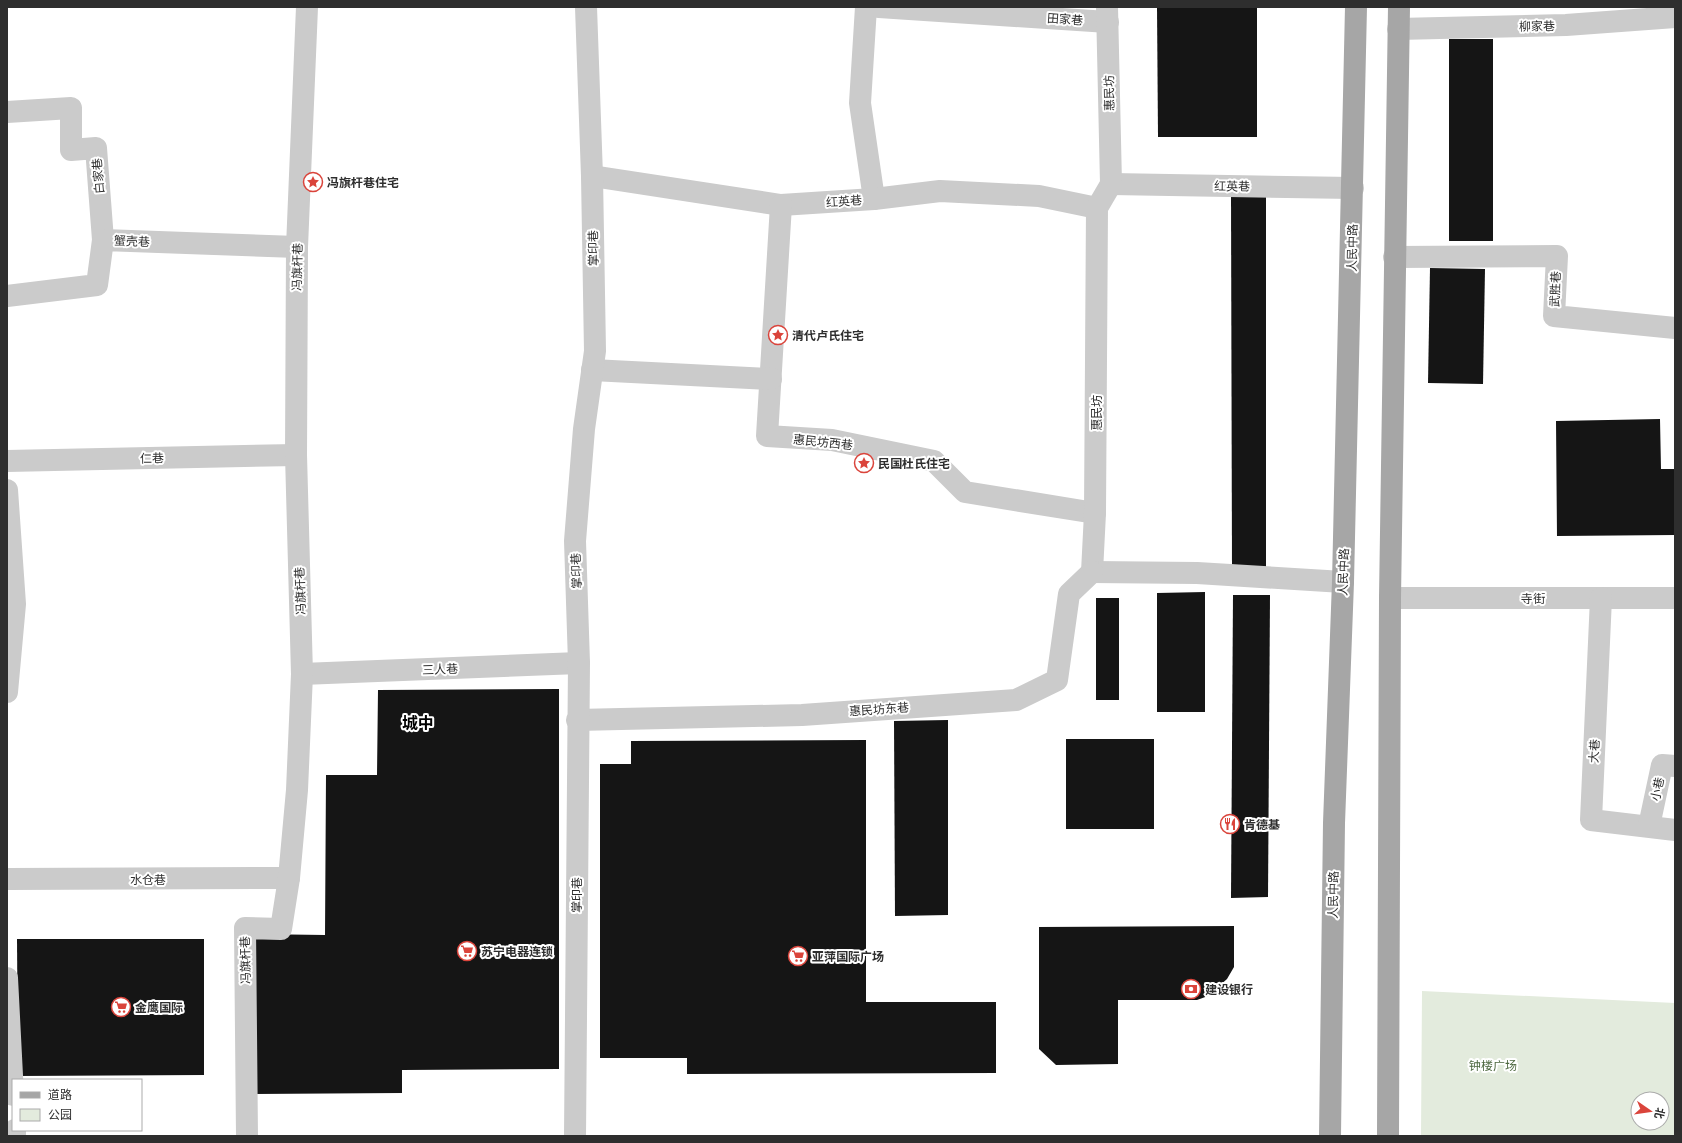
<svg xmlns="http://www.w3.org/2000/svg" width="1682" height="1143" font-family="'IBM Plex Sans','Noto Sans SC',sans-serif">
  <rect width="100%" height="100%" fill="#fff"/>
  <path fill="#e3ebdd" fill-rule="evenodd" d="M1422,991L1675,1003V1136H1421ZM1638,1099H1662V1123H1638Z"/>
  <g fill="#151515">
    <path d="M1157,7H1257V137H1158Z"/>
    <rect x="1449" y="39" width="44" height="202"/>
    <path d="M1231,194H1266V569H1232Z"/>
    <path d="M1430,268L1485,269L1483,384L1428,383Z"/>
    <path d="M1660,419L1661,469H1675V535L1557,536L1556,421Z"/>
    <path d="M1205,592V712H1157V593Z"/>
    <path d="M1233,595H1270L1268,897L1231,898Z"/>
    <rect x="1096" y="598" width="23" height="102"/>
    <path d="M559,689V1069L402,1070V1093L254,1094V934L325,935L326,775H377L378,690Z"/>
    <path d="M948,720V915L895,916L894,721Z"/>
    <rect x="1066" y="739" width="88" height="90"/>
    <path d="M866,740V1002H996V1073L687,1074V1058H600V764H631V741Z"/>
    <path d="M1234,926V967L1227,979L1208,996L1197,1000H1118V1064L1056,1065L1039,1049V927Z"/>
    <path d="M17,939H204V1075L18,1076Z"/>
  </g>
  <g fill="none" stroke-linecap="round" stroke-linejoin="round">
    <g stroke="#cbcbcb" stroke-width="22">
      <path d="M866,7L860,103L874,199"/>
      <path d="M879,7L1108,22"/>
      <path d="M1398,29L1566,25L1675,17"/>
      <path d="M7,112L71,108V150L96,148L103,240"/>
      <path d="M592,176L781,205L874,199L940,191L1039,196L1097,208"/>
      <path d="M1111,184L1353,188"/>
      <path d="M781,205L767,436L832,440L934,461L965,492L1095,513"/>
      <path d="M1394,257L1557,256L1554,316L1675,328"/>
      <path d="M7,296L97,285L103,240L297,247"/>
      <path d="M592,370L771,379"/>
      <path d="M7,461L296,455"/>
      <path d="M7,490L15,604L7,692"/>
      <path d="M1092,572L1095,513L1097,208L1111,184L1107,7"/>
      <path d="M1092,572L1197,573L1343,582"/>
      <path d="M1390,598H1675"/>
      <path d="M1601,598L1591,820L1675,830"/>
      <path d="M302,674L579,663"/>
      <path d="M577,720L802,715L1016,700L1057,680L1069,594L1092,572"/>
      <path d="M1649,826L1662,765L1675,766"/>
      <path d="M7,879L289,878"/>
      <path d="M7,978L13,1095"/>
      <path d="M15,1130V1136"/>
      <path d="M247,1136L245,928L281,929L289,878L297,790L302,674L296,455L297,247L307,7"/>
      <path d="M575,1136L579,663L575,541L584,429L595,351L592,176L586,7"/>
    </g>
    <g stroke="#a6a6a6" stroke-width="22">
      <path d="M1330,1136L1334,823L1343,582L1356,7"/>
      <path d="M1388,1136L1390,598L1399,7"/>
    </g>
  </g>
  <defs>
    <symbol id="sight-ring" viewBox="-11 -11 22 22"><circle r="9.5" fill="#fff" stroke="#da443b" stroke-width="1.5"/><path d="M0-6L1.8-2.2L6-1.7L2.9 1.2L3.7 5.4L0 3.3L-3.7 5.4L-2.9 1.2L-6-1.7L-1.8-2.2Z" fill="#da443b"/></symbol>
    <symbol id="restaurant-ring" viewBox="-11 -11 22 22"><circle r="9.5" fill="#fff" stroke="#da443b" stroke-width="1.5"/><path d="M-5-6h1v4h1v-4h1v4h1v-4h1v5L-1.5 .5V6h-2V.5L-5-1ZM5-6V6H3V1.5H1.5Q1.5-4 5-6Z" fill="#da443b"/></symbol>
    <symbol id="supermarket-ring" viewBox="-11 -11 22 22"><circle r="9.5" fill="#fff" stroke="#da443b" stroke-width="1.5"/><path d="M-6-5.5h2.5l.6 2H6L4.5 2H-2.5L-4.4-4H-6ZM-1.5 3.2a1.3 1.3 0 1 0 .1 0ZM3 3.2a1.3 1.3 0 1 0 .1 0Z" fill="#da443b"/></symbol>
    <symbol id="bank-ring" viewBox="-11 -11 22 22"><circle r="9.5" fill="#fff" stroke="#da443b" stroke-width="1.5"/><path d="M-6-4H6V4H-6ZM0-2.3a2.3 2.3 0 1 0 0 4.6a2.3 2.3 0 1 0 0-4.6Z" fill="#da443b"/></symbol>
  </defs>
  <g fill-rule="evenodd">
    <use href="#sight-ring" x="302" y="171" width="22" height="22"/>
    <use href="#sight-ring" x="767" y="324" width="22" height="22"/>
    <use href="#sight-ring" x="853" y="452" width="22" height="22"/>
    <use href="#restaurant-ring" x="1219" y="813" width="22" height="22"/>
    <use href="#supermarket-ring" x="456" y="940" width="22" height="22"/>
    <use href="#supermarket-ring" x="787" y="945" width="22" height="22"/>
    <use href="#bank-ring" x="1180" y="978" width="22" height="22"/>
    <use href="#supermarket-ring" x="110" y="996" width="22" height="22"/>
  </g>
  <g text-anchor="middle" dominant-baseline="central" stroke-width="4" stroke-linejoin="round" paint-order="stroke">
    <g font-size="12" fill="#2e2e2e" stroke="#fff">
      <text transform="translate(1065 19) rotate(4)">田家巷</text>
      <text transform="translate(1537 26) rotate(-1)">柳家巷</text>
      <text transform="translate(1109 93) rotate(-91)">惠民坊</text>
      <text transform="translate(98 176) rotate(-95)">白家巷</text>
      <text transform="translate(1232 186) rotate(1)">红英巷</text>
      <text transform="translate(844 201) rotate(-4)">红英巷</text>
      <text transform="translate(132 241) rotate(2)">蟹壳巷</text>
      <text transform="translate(593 248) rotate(-91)">掌印巷</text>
      <text transform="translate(1352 248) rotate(-89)">人民中路</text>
      <text transform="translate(297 267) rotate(-89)">冯旗杆巷</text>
      <text transform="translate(1555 289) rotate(-88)">武胜巷</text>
      <text transform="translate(1096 413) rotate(-90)">惠民坊</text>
      <text transform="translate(823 442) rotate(6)">惠民坊西巷</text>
      <text transform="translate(152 458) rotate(-1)">仁巷</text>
      <text transform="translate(576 571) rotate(-92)">掌印巷</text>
      <text transform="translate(1343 572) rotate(-88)">人民中路</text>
      <text transform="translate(300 591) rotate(-92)">冯旗杆巷</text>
      <text x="1533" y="598">寺街</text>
      <text transform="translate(440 669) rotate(-2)">三人巷</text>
      <text transform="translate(879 709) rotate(-4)">惠民坊东巷</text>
      <text transform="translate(1594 751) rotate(-87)">大巷</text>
      <text transform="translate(1657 789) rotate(-78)">小巷</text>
      <text x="148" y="879">水仓巷</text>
      <text transform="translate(576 895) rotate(-90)">掌印巷</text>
      <text transform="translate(1333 895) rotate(-89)">人民中路</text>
      <text transform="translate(245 960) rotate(-91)">冯旗杆巷</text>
    </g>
    <g font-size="12" font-weight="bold" fill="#2e2e2e" stroke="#fff" text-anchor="start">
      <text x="327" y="182">冯旗杆巷住宅</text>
      <text x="792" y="335">清代卢氏住宅</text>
      <text x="878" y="463">民国杜氏住宅</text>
      <text x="1244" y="824">肯德基</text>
      <text x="481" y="951">苏宁电器连锁</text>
      <text x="812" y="956">亚萍国际广场</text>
      <text x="1205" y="989">建设银行</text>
      <text x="135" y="1007">金鹰国际</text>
    </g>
    <g font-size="12" fill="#4c673e" stroke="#fff">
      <text x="1493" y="1065">钟楼广场</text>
    </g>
    <g font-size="16" font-weight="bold" fill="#000" stroke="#fff">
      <text x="418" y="723">城中</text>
    </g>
  </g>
  <rect width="1682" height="1143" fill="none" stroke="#2e2e2e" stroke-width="16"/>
  <rect x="12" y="1079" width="130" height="52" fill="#ffffff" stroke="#ababab"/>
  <rect x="20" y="1092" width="20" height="6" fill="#a6a6a6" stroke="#ababab"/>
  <text x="48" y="1099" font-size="12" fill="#2e2e2e">道路</text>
  <rect x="20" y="1109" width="20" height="12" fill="#e3ebdd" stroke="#ababab"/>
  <text x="48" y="1119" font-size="12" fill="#2e2e2e">公园</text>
  <g transform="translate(1650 1111) rotate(103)"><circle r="19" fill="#ffffff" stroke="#ababab"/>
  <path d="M0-3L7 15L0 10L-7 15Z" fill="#da443b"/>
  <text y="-6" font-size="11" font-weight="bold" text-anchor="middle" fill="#2e2e2e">北</text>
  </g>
</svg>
